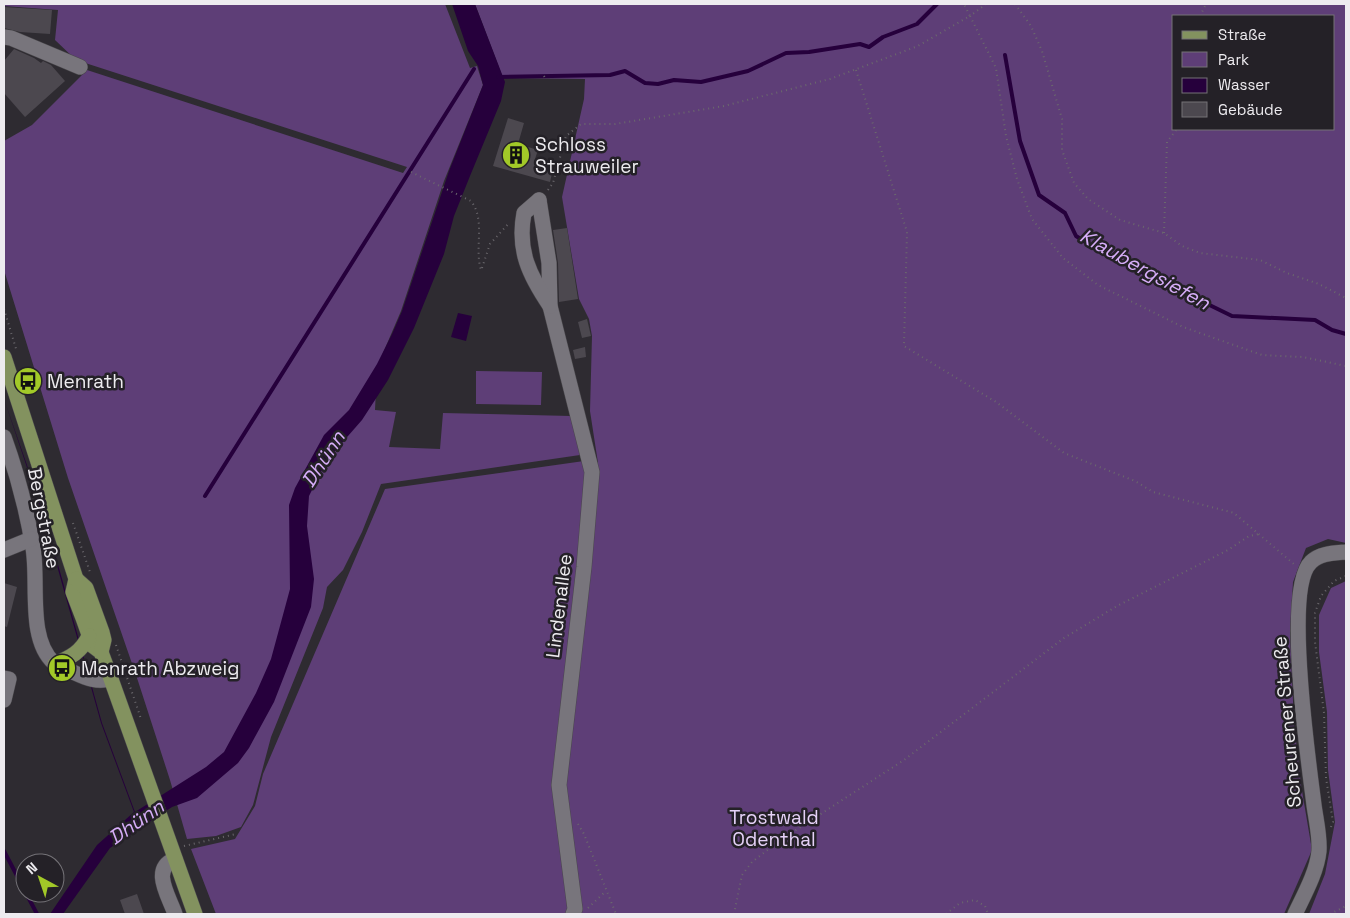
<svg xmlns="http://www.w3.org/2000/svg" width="1350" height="918" font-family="'Space Grotesk',sans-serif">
  <rect width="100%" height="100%" fill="#2e2b31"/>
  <g fill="#5e3e77" fill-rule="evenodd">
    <path d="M4,4H445L470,68L477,66L483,85L444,181L401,311L377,367L375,410L396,412L389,447L440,449L443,413L571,416L580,455L381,484L362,532L343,570L327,587L323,608L271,737L253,805L241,827L216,836L187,839L170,780L138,681L68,478L4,270V141L32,125L87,70L403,173L407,167L76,60L55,40L58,10L4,6Z"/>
    <path d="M475,4H1346V543L1328,539L1306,548L1293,582L1290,633L1294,724L1301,785L1312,850L1284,914H579L563,786L598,463L590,411L592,336L589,319L579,299L562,197L584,99L585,79L503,78ZM1174,16H1334V129H1174Z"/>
    <path d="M476,371L542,372L541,405L476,404Z"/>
    <path d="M584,461L586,473L557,785L572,914H216L191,849L235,839L255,806L263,774L385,489Z"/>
    <path d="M1346,581V914H1309L1325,874L1335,822L1328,770L1327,712L1319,652V615L1331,588Z"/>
  </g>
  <g fill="#26003c">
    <path d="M452,4H475L505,82L501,101L470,176L454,216L444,254L414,328L388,380L362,420L327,460L309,496L307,526L314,579L311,607L274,702L249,748L238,763L197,798L172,807L110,848L63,914H50L97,845L134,812L101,723L42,512L4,399L44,514L102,723L135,812L206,767L224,752L256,693L271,659L290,589L289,505L295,488L324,435L349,410L377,364L392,334L402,311L449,171L483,85L478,66L468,51Z"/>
    <path d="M458,313L472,316L466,341L451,337Z"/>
  </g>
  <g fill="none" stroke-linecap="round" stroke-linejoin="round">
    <g stroke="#26003c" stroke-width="4">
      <path d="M1005,55L1020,141L1039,195L1065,213L1076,236L1101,252L1232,316L1315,320L1332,330L1346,334"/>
      <path d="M498,77L610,75L625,71L645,83L658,84L674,80L701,82L748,71L786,53L809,52L860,44L869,47L883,37L917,24L937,4"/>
      <path d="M205,496L474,69"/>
      <path d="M4,851L25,891"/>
      <path d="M26,893L37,914"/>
    </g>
  </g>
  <g fill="#4c484f">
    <path d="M4,7L52,10L50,34L20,32L4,28Z"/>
    <path d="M14,49L34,58L41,63L43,61L51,65L65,81L25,117L4,93V61Z"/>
    <path d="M508,118L524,123L518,144L538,150L535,159L539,161L538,164L553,169L550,182L493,166Z"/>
    <path d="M567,228L578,299L559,302L558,263L553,230Z"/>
    <path d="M587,319L591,336L582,338L578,322Z"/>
    <path d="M585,347L586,357L575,359L573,350Z"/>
    <path d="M4,583L17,587L7,627L4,626Z"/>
    <path d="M137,894L144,914H125L120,900Z"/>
  </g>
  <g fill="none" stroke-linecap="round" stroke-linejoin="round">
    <defs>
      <g id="minor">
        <path d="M4,37L11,38L80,67"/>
        <path d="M539,200L549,263L550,306L592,472L584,567L559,785L575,909L573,914"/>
        <path d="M539,200L524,213C517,250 529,275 550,306"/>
        <path d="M4,437C17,473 27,511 33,548C39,582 27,639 54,663C60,668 68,670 75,673C88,679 97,682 111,679"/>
        <path d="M4,550L31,539"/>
        <path d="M4,678L9,679L4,700"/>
        <path d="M175,859C150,869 169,896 175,914"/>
        <path d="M1295,914C1304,895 1317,872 1319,851C1320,836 1316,820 1314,805C1309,764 1283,588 1311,562C1320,553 1334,553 1346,552"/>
      </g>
      <g id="major">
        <path d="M4,357L76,579L73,592L83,618L93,646L101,652L111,679L195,914"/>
        <path d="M76,579L86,588L102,632L104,640L101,652"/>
        <path d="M55,664C71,657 81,652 89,636"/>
      </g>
    </defs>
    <use href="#minor" stroke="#4a484c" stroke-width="16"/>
    <use href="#major" stroke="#4a484c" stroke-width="16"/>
    <g stroke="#6b686d" stroke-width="2" stroke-dasharray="1 4" stroke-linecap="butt">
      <path d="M986,4L970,16L996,68L1006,136L1017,179L1032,219L1063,258L1098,285L1183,327L1262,355L1303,357L1346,366"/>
      <path d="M1015,4L1031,26L1042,51L1062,119V150L1074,183L1088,199L1120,220L1164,233L1182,246L1200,253L1260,260L1287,273L1319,284L1346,298"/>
      <path d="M1200,16L1206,4"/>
      <path d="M856,70L907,232L904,346L996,402L1064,453L1135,481L1153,492L1234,513L1295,565"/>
      <path d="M544,76L546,79"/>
      <path d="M411,172L471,201C486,220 474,248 481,270"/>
      <path d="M548,190L553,183L566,136L581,124H615L724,106L830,79L918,46L970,16L964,4"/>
      <path d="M1164,233L1167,142L1177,129"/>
      <path d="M482,268L490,244L510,222"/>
      <path d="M4,309L17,352"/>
      <path d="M73,523L91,575"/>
      <path d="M116,645L141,719"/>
      <path d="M578,824L584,834L616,914"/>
      <path d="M1331,827L1333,822L1326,778L1324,713L1315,642V613L1321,596L1334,581L1346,576"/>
      <path d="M184,846L236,834"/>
      <path d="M588,908L606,891"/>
      <path d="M734,914L742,875L752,862L779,841L904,760L1064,638L1117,606L1228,550L1249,536L1259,534"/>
      <path d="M946,914L960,903L975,900L985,906L988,914"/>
      <path d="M1330,914L1346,906"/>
    </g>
    <use href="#minor" stroke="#78757c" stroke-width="15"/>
    <use href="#major" stroke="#83925f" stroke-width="15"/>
  </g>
  <defs>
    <symbol id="building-disc" viewBox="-11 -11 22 22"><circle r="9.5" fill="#a2c928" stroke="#242127"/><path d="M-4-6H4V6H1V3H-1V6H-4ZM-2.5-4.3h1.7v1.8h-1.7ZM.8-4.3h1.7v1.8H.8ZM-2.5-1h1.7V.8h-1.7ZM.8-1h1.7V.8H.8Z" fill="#111"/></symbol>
    <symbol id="bus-disc" viewBox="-11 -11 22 22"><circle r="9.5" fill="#a2c928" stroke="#242127"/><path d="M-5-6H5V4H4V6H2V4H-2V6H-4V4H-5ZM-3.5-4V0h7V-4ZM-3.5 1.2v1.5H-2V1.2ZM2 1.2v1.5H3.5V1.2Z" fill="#111"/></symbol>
  </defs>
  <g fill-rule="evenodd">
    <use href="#building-disc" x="500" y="139" width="32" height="32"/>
    <use href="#bus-disc" x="12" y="365" width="32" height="32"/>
    <use href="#bus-disc" x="46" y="652" width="32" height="32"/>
  </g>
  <g text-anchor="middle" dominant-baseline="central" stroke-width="5" stroke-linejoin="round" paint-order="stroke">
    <g font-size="19" fill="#edebef" stroke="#242127" text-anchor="start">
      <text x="535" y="144">Schloss<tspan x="535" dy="22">Strauweiler</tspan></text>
      <text x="47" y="381">Menrath</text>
      <text x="81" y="668">Menrath Abzweig</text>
    </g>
    <g font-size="19" fill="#edebef" stroke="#242127">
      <text transform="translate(44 518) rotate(79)">Bergstraße</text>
      <text transform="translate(559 606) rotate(-83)">Lindenallee</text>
      <text transform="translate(1287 722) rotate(-95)">Scheurener Straße</text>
    </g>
    <g font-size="19" fill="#e5d1f7" stroke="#242127">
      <text x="774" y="817">Trostwald<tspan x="774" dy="22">Odenthal</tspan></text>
    </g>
    <g font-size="20" font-style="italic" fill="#d6adf8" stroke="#242127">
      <text transform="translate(1145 269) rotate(29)">Klaubergsiefen</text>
      <text transform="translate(323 459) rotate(-57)">Dhünn</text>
      <text transform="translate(136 822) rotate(-35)">Dhünn</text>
    </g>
  </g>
  <rect width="1350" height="918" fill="none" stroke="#edebef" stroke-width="10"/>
  <rect x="1172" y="15" width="162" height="115" fill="#242127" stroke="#747277"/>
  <rect x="1182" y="31" width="25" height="8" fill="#83925f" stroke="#747277"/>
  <text x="1218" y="40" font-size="15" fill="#edebef">Straße</text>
  <rect x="1182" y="52" width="25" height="15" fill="#5e3e77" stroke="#747277"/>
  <text x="1218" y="65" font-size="15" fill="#edebef">Park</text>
  <rect x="1182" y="78" width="25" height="15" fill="#26003c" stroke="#747277"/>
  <text x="1218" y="90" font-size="15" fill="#edebef">Wasser</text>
  <rect x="1182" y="102" width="25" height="15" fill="#4c484f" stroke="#747277"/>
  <text x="1218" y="115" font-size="15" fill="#edebef">Gebäude</text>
  <g transform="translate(40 878) rotate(320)"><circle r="24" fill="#242127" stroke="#747277"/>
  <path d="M0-4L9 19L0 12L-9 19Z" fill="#a2c928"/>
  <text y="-8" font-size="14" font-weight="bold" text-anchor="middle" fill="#edebef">N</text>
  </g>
</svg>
